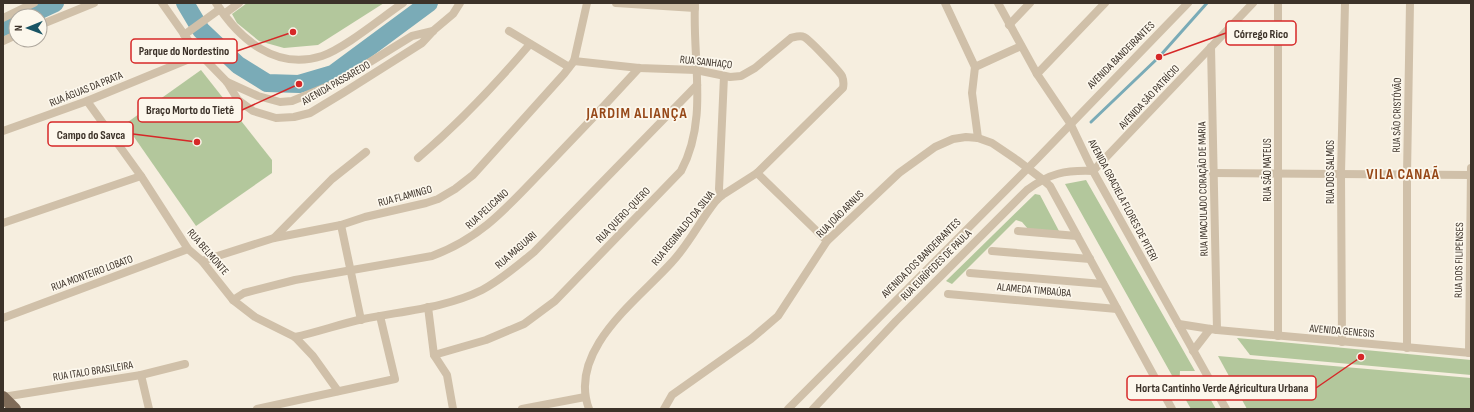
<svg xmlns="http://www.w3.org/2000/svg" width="1474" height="412" font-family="'Sofia Sans Condensed',sans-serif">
  <rect width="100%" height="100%" fill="#f6eedf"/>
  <g fill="#b3c79c">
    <path d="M247,3H384L318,45L284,48L259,41L237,23L232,14Z"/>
    <path d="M201,70L272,160V173L196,226L125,124Z"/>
    <path d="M1086,180L1195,371H1180L1179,388L1191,389L1199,379L1216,409H1191L1179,388L1065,184Z"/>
    <path d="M1035,194L1040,195L1059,231L1028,229L1022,222L1016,220L952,284L946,281Z"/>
    <path d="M1237,338L1471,360V375L1250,355Z"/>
    <path d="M1218,356L1471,378V409H1247Z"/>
  </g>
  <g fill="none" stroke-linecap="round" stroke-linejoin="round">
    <path stroke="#7aabb7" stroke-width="3" d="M1091,122L1159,57L1207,3"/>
    <g stroke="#7aabb7" stroke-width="18">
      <path d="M185,3L201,30L238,65L267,83L299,84L333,74L429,3"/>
      <path d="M27,16L55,3"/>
      <path d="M3,27L16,21"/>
    </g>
    <g stroke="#d0c0a9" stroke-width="8">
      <path d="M162,3L193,47L227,82L238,100L253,111L276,118L294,117L310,113L343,93L422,43L434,30L453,14L460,3"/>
      <path d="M216,3C239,39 276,71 322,56C345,48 381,18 403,3"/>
      <path d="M616,3L695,8"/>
      <path d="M945,3L975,67L972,93L978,138"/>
      <path d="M998,3L1037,74L1070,123L1093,171L1226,409"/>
      <path d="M1278,3V336"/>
      <path d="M224,14L239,3"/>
      <path d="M3,18L34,3"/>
      <path d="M40,25L94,3"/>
      <path d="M1009,25L1030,3"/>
      <path d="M509,31L569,67"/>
      <path d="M184,35L220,9"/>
      <path d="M3,41L16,35"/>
      <path d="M1211,47L1217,330"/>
      <path d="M574,61L639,68L696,70L730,77L741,76L755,68L791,38C795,37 800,35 804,37C809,39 839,71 842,76C844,81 844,83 843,88L757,173L721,196L715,202C700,221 689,244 672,262C638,300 567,350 589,409"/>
      <path d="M975,67L1021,46"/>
      <path d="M1037,74L1105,3"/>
      <path d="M227,82L258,96L280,102L292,101L336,83L412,36L433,31"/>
      <path d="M87,101L141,176L188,249L202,261L233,300L255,317L295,337L313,356L338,391"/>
      <path d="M3,131L87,101L199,55"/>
      <path d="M418,158C459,123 495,85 530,44"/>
      <path d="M757,173L827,241"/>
      <path d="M1213,173L1471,175"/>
      <path d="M721,196L719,189L724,76"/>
      <path d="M3,223L141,176"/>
      <path d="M341,225L361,320"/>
      <path d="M1018,231L1077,236"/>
      <path d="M274,238L332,179L366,152"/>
      <path d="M992,251L1090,259"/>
      <path d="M202,261L274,238L341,225L365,217L426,203L438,199L455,189L473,175L564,74L574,61L587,3"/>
      <path d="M970,273L1103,284"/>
      <path d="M948,294L1117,309"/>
      <path d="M233,300L244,293L295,280L432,256C483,237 508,206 545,168C577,135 608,102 639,68"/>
      <path d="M428,307L434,355L447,375L453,409"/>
      <path d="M3,318L188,249"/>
      <path d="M1179,324L1217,330L1471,353"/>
      <path d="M295,337C318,332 340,324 363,319C402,311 446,308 482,290C501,280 517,266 534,252L697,85"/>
      <path d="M1342,342L1341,173L1345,3"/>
      <path d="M1407,348V174L1410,3"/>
      <path d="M1193,351L1210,329"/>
      <path d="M1469,353L1471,168"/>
      <path d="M434,355L486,340L524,324L555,301L681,171C709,119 692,60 695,3"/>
      <path d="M141,375L149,409"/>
      <path d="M3,397L141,375L185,364"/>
      <path d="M257,409L395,379L380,316"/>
      <path d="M522,409L585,397"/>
      <path d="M664,409L672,395L751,339L778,316L827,241L899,173L935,147L953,139L966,137L978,138L992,143L1017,160L1042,179L1050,186L1172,409"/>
      <path d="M788,409L1038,158L1188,3"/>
      <path d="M813,409L896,321L1027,190C1050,173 1065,170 1093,171L1253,3"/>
    </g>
    <path stroke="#806c59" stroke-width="12" d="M3,397L15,409"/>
  </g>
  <g text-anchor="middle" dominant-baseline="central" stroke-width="3.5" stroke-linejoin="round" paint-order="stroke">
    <g font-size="11" fill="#3c3229" stroke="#fcf7ec">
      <text transform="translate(1121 55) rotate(-45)">AVENIDA BANDEIRANTES</text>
      <text transform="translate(706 62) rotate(6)">RUA SANHAÇO</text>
      <text transform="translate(336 83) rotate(-30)">AVENIDA PASSAREDO</text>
      <text transform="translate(86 89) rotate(-22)">RUA ÁGUAS DA PRATA</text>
      <text transform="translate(1149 97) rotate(-47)">AVENIDA SÃO PATRÍCIO</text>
      <text transform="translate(1397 115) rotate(-89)">RUA SÃO CRISTÓVÃO</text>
      <text transform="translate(1267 170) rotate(-90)">RUA SÃO MATEUS</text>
      <text transform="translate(1330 172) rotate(-90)">RUA DOS SALMOS</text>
      <text transform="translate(1203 189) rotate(-91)">RUA IMACULADO CORAÇÃO DE MARIA</text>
      <text transform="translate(405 196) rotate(-15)">RUA FLAMINGO</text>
      <text transform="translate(1123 200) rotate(62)">AVENIDA GRACIELA FLORES DE PITERI</text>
      <text transform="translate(487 209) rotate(-42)">RUA PELICANO</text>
      <text transform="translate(840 214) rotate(-45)">RUA JOÃO ARNUS</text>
      <text transform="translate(623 215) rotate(-46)">RUA QUERO-QUERO</text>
      <text transform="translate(683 228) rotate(-51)">RUA REGINALDO DA SILVA</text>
      <text transform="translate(516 250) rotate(-41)">RUA MAGUARI</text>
      <text transform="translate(208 252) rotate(49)">RUA BELMONTE</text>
      <text transform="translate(921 258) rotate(-45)">AVENIDA DOS BANDEIRANTES</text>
      <text transform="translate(1459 260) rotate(-89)">RUA DOS FILIPENSES</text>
      <text transform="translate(936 265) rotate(-45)">RUA EURÍPEDES DE PAULA</text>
      <text transform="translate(92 273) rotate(-20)">RUA MONTEIRO LOBATO</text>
      <text transform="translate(1034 290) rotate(5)">ALAMEDA TIMBAÚBA</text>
      <text transform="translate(1342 331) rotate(5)">AVENIDA GENESIS</text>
      <text transform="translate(93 371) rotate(-9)">RUA ITALO BRASILEIRA</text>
    </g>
    <g font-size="15" font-weight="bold" letter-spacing="1" fill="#964818" stroke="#fcf7ec">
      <text x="637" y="113">JARDIM ALIANÇA</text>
      <text x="1403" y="174">VILA CANAÃ</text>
    </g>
  </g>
  <path fill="none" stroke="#d62828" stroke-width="1.5" d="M1159 57L1226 33M293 32L237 51M299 84L242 110M197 142L133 134M1361 357L1316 388"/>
  <g fill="#d62828" stroke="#fcf7ec" stroke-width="1.5">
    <circle cx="1159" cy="57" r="4"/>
    <circle cx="293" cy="32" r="4"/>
    <circle cx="299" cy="84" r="4"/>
    <circle cx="197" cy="142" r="4"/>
    <circle cx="1361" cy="357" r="4"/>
  </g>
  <g fill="#fcf7ec" stroke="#d62828" stroke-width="1.5">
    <rect x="1226" y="21" width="70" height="24" rx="4"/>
    <rect x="131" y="39" width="106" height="24" rx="4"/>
    <rect x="138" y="98" width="104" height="24" rx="4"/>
    <rect x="48" y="122" width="85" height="24" rx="4"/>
    <rect x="1127" y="376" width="189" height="24" rx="4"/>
  </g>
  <g font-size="12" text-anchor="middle" font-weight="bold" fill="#3c3229">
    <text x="1261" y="38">Córrego Rico</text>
    <text x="184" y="55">Parque do Nordestino</text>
    <text x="190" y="114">Braço Morto do Tietê</text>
    <text x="91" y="139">Campo do Savca</text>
    <text x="1222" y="392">Horta Cantinho Verde Agricultura Urbana</text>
  </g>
  <rect width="1474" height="412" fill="none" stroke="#3c3229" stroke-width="8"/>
  <g transform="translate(28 28) rotate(269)"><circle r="19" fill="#fcf7ec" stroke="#afa89e"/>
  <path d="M0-3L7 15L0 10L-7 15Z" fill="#195464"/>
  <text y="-6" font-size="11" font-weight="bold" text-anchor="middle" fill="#3c3229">N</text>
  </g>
</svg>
